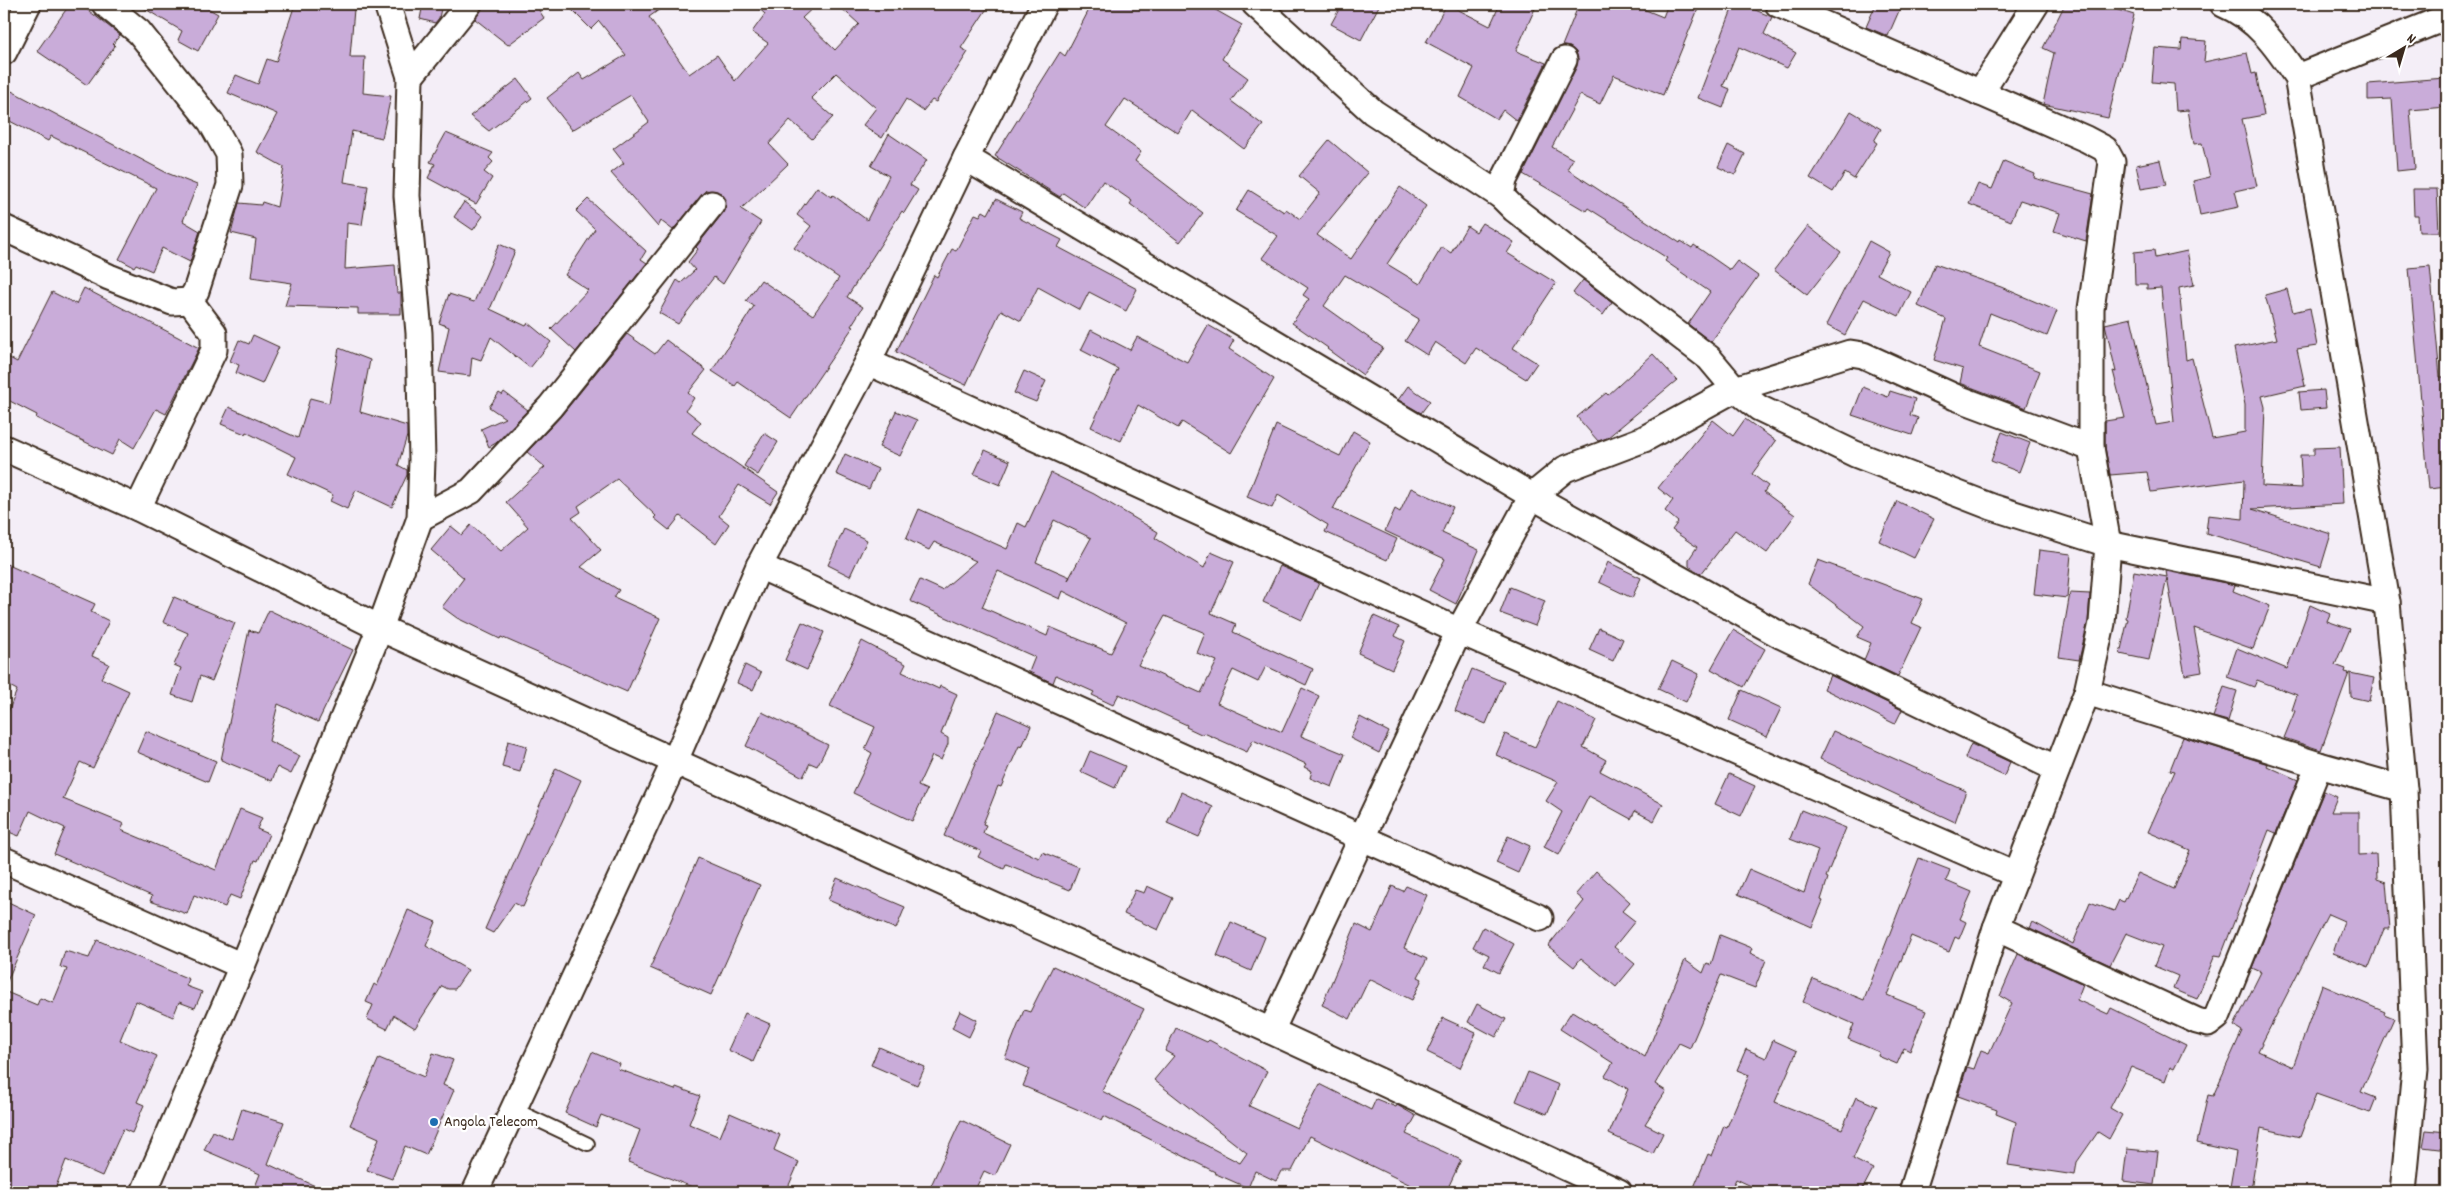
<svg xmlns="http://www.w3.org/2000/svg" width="2451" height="1196" font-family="Dekko,sans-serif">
  <rect width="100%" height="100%" fill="#f4eef7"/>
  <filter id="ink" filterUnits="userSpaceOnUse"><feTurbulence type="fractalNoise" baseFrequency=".02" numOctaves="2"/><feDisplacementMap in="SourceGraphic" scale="10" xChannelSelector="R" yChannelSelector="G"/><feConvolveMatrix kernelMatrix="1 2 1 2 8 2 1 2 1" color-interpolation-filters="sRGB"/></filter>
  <g filter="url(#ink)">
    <g fill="#c9acd9" stroke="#3b2a1e" fill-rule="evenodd">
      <path d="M70,4H80L120,35L113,44L115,46L87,85L37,51Z"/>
      <path d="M137,4H200L218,14L198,51L178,40L182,31Z"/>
      <path d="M295,4H318L354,9L350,57H365L363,93L391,96L382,138L352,131L344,182L368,186L362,225L347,223L345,269L395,265L397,293H401V314H358V308L285,306L292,283L251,277L256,239L231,233L239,203L261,205L262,202L277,207L284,167L257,152L277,114L228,93L236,75L258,84L267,59L276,62Z"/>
      <path d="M423,4H442L439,18L435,23L420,19Z"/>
      <path d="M483,4H535L544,18L508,45L475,19Z"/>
      <path d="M566,4H667L649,17L689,74L717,55L735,81L768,43L752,32L765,14L754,4H817L802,18L835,50L859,24L837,4H990L961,48L968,52L936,102L932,100L923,111L906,99L882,138L863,125L876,108L836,73L811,98L833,117L812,139L790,120L769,144L788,164L741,209L761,222L723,284L714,277L678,324L659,313L677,280L681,283L695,270L688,262L698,249L696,247L723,213L726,199L721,193L706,190L673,230L661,221L658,227L611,173L624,163L613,149L649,122L631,95L572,130L547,98L579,73L584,80L626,55L599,21L591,29Z"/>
      <path d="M1092,4H1205L1242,25L1222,59L1248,78L1231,101L1263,125L1244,149L1192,110L1178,133L1125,99L1106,127L1141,152L1135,161L1203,213L1180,242L1130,204L1132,201L1103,181L1085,208L1063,193L1060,197L995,156L1060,52L1065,56Z"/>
      <path d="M1342,4H1380L1361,40L1331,24Z"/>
      <path d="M1447,4L1490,26L1500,4H1537L1516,51L1546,63L1517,121L1503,110L1497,119L1460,97L1474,68L1426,42Z"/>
      <path d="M1579,4H1631L1663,17L1668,4H1700L1663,95L1614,75L1600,104L1580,95L1552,147L1573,159L1567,169L1680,243L1681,241L1692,248L1694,245L1730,270L1737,261L1758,276L1711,342L1688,324L1710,292L1665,261L1667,258L1588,208L1586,211L1523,174L1577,66L1578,59L1576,52L1570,47L1562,46Z"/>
      <path d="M1734,4H1741L1772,17L1764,34L1796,53L1787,68L1739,47L1723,86L1730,89L1723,108L1698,98Z"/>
      <path d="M1876,4H1902L1888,36L1866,27Z"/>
      <path d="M2065,4H2099L2134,15L2108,118L2043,104L2054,53L2043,48Z"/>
      <path d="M2182,39L2206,41L2204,62L2247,53L2252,74L2256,73L2264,115L2242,119L2257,186L2235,191L2239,207L2200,215L2193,181L2210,177L2202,143L2194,144L2188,110L2176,111L2174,84L2152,82L2155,48L2181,50Z"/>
      <path d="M2445,78L2447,107L2410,110L2415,169L2397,171L2392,99L2368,100V84Z"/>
      <path d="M518,79L532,98L489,131L470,116Z"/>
      <path d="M4,87L167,173L197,185L183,221L200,231L190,262L162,248L152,271L136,264L134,267L119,259L156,188L51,136L48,141L4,118Z"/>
      <path d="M1851,111L1881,129L1874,141L1877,143L1854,179L1845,173L1833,192L1810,178Z"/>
      <path d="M446,133L493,153L489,158L493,162L484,172L492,178L476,204L428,178L435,164L430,162Z"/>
      <path d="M889,134L927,160L910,185L918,190L904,213L902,211L847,297L863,307L851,326L853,327L791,418L738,382L735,386L712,371L754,306L746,301L761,280L813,315L839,278L794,248L811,226L797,215L817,187L831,197L833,195L867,220L889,176L871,166Z"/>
      <path d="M1329,140L1368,173L1317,235L1351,259L1400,187L1426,206L1387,264L1420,284L1442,247L1451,253L1467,226L1476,232L1482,223L1514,242L1507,253L1556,283L1513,348L1537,363L1526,379L1476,348L1466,363L1435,342L1427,355L1405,341L1419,319L1345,275L1324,306L1383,348L1363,375L1327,349L1328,348L1292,323L1309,299L1303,295L1308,288L1262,258L1278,236L1236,211L1249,190L1284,212L1286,209L1300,219L1320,193L1299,176Z"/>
      <path d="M1728,145L1745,154L1735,175L1718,167Z"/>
      <path d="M2160,160L2166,185L2141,189L2136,165Z"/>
      <path d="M2004,161L2035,174L2034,178L2093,194L2086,241L2054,231L2060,213L2020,200L2011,221L1969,204L1978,184L1992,189Z"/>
      <path d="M2413,189H2437L2439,232H2419L2418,216H2414Z"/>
      <path d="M588,199L646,251L641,259L647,263L576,352L551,329L588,290L565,275L595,229L576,211Z"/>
      <path d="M996,199L1022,212L1019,218L1062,240L1058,247L1137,289L1126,311L1089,292L1080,310L1038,287L1021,321L1001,310L966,385L896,352L934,275L937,277L952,249L956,251L975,214L980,216L983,211L988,214Z"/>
      <path d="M464,202L483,216L473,230L454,217Z"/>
      <path d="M1808,226L1841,252L1807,295L1774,270Z"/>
      <path d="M1869,241L1889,252L1877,274L1911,292L1899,316L1864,299L1845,335L1826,325Z"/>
      <path d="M499,244L515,251L490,309L526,326L528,323L551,342L530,368L491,337L481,360L472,357L470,376L439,372L449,327L439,323L449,294L474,302Z"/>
      <path d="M2154,250L2155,258L2187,251L2194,285L2179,288L2186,360L2192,358L2212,438L2245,432V405L2234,348L2277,339L2265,295L2287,289L2293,312L2310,308L2317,346L2297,349L2305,386L2262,396L2265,407L2262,486L2302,488L2300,455H2314V448L2340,447L2343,504L2252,509L2331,534L2321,567L2206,533L2208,515L2243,519L2244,480L2151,492L2147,472L2110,475L2105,447V421L2125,418L2113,371L2116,372L2105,324L2131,318L2156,425L2174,422L2161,288L2147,289V284H2135L2134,252Z"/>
      <path d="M1935,264L2001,287L2057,311L2047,336L1990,313L1979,347L2040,371L2026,408L1960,383L1963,369L1934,360L1946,319L1918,306Z"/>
      <path d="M2430,266L2440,377H2447V487L2429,489L2409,268Z"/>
      <path d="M1583,280L1612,302L1603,315L1573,293Z"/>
      <path d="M84,288L199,348L166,414L156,409L134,448L120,439L112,455L36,418L37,415L4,398V355L17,362L52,292L76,304Z"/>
      <path d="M1208,325L1234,340L1229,349L1274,379L1231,453L1182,422L1178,428L1138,405L1121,441L1091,427L1118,369L1081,350L1091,330L1130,350L1137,337L1187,362Z"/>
      <path d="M627,334L655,354L666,340L706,370L688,393L694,398L686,410L701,422L692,433L778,492L770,504L739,485L719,516L729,524L716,544L680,516L669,530L654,518L656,516L617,479L578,506L581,512L572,518L601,550L581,567L619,590L614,597L660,618L627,692L501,637L500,639L457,618L442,607L464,578L431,550L451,526L462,535L471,525L501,551L528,527L506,502L545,467L527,452L561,416Z"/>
      <path d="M253,335L279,347L262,384L236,373L239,365L230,361L239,340L249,344Z"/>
      <path d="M339,348L370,360L360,412L407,426V436L398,465L407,470V475L392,507L356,490L347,509L330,501L333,495L288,474L296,457L246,432L245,434L221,424L229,407L298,438L310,398L329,403Z"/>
      <path d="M1653,354L1677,380L1607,438L1598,441L1577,417L1606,393L1608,395Z"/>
      <path d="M1024,371L1046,381L1036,402L1014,393Z"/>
      <path d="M1408,386L1430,401L1421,413L1398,400Z"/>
      <path d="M1863,387L1888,397L1890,391L1915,399L1910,415L1918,418L1912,435L1852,415Z"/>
      <path d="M2324,390L2326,408L2301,410L2299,392Z"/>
      <path d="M504,392L528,410L496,443L489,447L481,429L505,418L489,407L499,393L502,395Z"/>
      <path d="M896,411L917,420L900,456L879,447Z"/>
      <path d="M1745,419L1776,441L1752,474L1768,486L1764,492L1795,515L1767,553L1735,530L1701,574L1689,566V559L1697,547L1672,530L1678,522L1665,511L1673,500L1658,488L1713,420L1733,436Z"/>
      <path d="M1276,425L1340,456L1353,431L1370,441L1333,509L1397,539L1387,560L1325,532L1328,525L1278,495L1272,508L1247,497Z"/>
      <path d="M2002,432L2030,443L2019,472L1991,461Z"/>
      <path d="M764,433L778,442L758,475L744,466Z"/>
      <path d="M985,450L1010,461L1000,485L974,474Z"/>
      <path d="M845,454L878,469L869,489L836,474Z"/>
      <path d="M1051,473L1094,494L1158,532L1155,538L1204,568L1211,552L1234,562L1211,613L1236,624L1233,632L1313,669L1306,685L1266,666L1258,682L1233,670L1217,703L1282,732L1302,688L1319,696L1301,736L1345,754L1332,787L1310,778L1312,771L1304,767L1306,764L1253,740L1247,752L1204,733L1203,735L1186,727L1187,725L1119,694L1113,705L1092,695L1094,692L1056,675L1053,683L1029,672L1035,657L910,601L920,580L942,590L976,561L934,542L929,550L906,539L919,509L1007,549L1018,523L1026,527ZM1054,520L1091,538L1068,580L1070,577L1036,562ZM998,571L1060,599L1063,591L1126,623L1111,653L1050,627L1047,636L982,607ZM1165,616L1205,633L1197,653L1217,661L1201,693L1138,665Z"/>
      <path d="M1411,488L1453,507L1442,533L1479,550L1456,604L1429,590L1445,559L1385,531L1395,509L1400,512Z"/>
      <path d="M1897,501L1934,519L1914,558L1879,541Z"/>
      <path d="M844,529L867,540L850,576L828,565Z"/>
      <path d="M2039,550L2071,554L2067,598L2034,594Z"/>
      <path d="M1818,560L1923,599L1912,623L1921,627L1898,676L1864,660L1871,643L1857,637L1864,626L1808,584Z"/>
      <path d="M1608,562L1641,578L1632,598L1599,582Z"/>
      <path d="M4,563L95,604L91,612L109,621L92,656L109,664L101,678L129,691L93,768L80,762L63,799L124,824L121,830L216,870L240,809L262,818L257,829L269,834L258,861L255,860L240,899L230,895L225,907L194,895L187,914L150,901L152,896L54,854L65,828L30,811L19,836L4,830V722L17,690L4,683Z"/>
      <path d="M1280,566L1319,583L1302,620L1263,602Z"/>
      <path d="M2134,571L2167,577L2166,571L2235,585L2233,591L2270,606L2253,649L2194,628L2202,672L2185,675L2167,578L2149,660L2120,654L2128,619L2126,618Z"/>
      <path d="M1510,587L1545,601L1535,626L1500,613Z"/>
      <path d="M2070,593L2090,594L2088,621L2079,660L2059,657Z"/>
      <path d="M174,597L235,623L212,681L200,676L192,702L172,695L181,668L174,665L188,633L163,622Z"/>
      <path d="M2310,605L2330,614L2327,621L2350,629L2335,665L2346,669L2345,672L2349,673L2321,750L2284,738L2295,711L2292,710L2297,695L2257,680L2254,687L2227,677L2237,648L2287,669Z"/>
      <path d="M269,610L353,650L318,722L278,704L269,741L300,756L291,774L277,767L272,781L221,760L249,630L258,633Z"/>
      <path d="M1374,616L1399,627L1395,636L1405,641L1392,669L1358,653Z"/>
      <path d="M802,622L824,632L807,670L785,660Z"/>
      <path d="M1599,628L1623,639L1613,661L1589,650Z"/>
      <path d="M1733,630L1765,649L1744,687L1711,669Z"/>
      <path d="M862,641L906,664L902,672L939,689L940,686L957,694L941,734L948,738V744L941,760L932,756L918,786L927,790L912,821L853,793L872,753L865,749L875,727L830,706Z"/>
      <path d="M1672,661L1699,674L1686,702L1658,689Z"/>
      <path d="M745,665L761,673L753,690L737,683Z"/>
      <path d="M1472,669L1504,682L1486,724L1455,711Z"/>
      <path d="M2350,673L2374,678L2369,701L2351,697Z"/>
      <path d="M1830,675L1902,710L1895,724L1824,689Z"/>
      <path d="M2224,687L2237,691L2228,721L2213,717Z"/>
      <path d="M1742,690L1781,708L1767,737L1729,720Z"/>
      <path d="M1557,701L1596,720L1583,747L1606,760L1600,771L1663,804L1654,821L1635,811L1631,819L1589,796L1559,855L1544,847L1562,812L1546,801L1558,782L1496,755L1505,734L1535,747Z"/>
      <path d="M998,711L1031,726L1022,747L1019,746L1001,787L998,786L983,824L986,825L983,833L1039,858L1042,852L1079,867L1070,890L1006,864L1004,869L978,857L981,851L944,836Z"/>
      <path d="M762,712L828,745L817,766L810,763L803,777L746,746Z"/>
      <path d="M1360,717L1389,732L1379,753L1350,738Z"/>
      <path d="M146,731L216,761L208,782L137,752Z"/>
      <path d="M1833,731L1966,791L1955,822L1820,759Z"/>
      <path d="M2183,737L2268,764L2267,766L2298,780L2276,833L2269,830L2221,956L2215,955L2197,999L2173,989L2178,976L2154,966L2162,947L2126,933L2110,965L2030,928L2033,922L2073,944L2090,902L2114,911L2119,900L2124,902L2138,873L2174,889L2190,850L2148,832L2175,771L2170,770Z"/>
      <path d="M508,741L527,746L520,772L502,767Z"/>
      <path d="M1971,744L2010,762L2004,776L1965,758Z"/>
      <path d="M1090,751L1125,766L1115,788L1081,772Z"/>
      <path d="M556,768L581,780L523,907L514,903L493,933L485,929Z"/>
      <path d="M1729,774L1755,786L1741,816L1715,804Z"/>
      <path d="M2324,791L2337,797L2331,812H2359V855L2376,854L2377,879L2386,882L2390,929H2384L2369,967L2333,953L2344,921L2328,914L2258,1051L2293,1067L2322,985L2385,1012L2384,1014L2394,1018L2361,1092L2376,1098L2370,1113L2316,1094L2300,1137L2261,1128L2251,1190L2230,1187L2236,1152L2197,1143L2208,1095L2213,1096L2242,1031L2234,1026L2261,972L2252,968Z"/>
      <path d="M1181,792L1213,807L1199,837L1167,823Z"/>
      <path d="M1801,810L1846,828L1826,877L1828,878L1821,900L1823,901L1812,927L1738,894L1749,869L1804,893L1818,850L1790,839Z"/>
      <path d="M1508,836L1530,846L1518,873L1496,863Z"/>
      <path d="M698,858L760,885L711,995L650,968Z"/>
      <path d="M1919,858L1950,870L1946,881L1972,892L1960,919L1966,922L1959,939L1955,937L1949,952L1911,936L1887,995L1926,1011L1910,1051L1904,1048L1897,1064L1878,1056L1879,1052L1848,1039L1854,1024L1803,1002L1813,979L1864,1000Z"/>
      <path d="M1596,871L1630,902L1622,911L1635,921L1614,947L1635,964L1616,987L1581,958L1574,967L1548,946L1584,901L1576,894Z"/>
      <path d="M837,878L905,907L896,929L828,900Z"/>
      <path d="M1147,886L1173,898L1158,930L1124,914L1135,890L1144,893Z"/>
      <path d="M1392,886L1403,891L1406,886L1427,895L1404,948L1427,959L1418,977L1422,979L1412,1000L1369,979L1350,1019L1322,1005L1356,924L1372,932Z"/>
      <path d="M4,900L36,915L4,988Z"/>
      <path d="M408,910L436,922L426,946L468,970L455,989H448L442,986L415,1028L394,1015L387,1029L367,1019L373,1005L366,1002L374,984L377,986Z"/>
      <path d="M1231,922L1265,937L1251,971L1217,956Z"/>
      <path d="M1483,927L1514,944L1499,973L1484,965L1489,955L1473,947Z"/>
      <path d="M1720,935L1752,948L1750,953L1766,960L1755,988L1721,975L1690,1048L1679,1043L1655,1084L1666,1091L1645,1124L1663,1133L1653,1154L1609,1134L1628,1089L1605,1076L1613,1063L1560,1029L1572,1011L1645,1057L1685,960L1703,973L1707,963L1711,965Z"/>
      <path d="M97,940L189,979L186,986L202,992L195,1008L179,1002L173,1017L136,1001L120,1040L157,1056L137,1102L144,1105L132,1133L123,1129L102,1176L66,1160L54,1192H4V991L37,1005L40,998L53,1003L67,969L60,967L65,951L89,958Z"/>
      <path d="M2018,954L2083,984L2077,1000L2108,1014L2111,1008L2186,1045L2174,1069L2170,1067L2165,1081L2131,1067L2110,1108L2122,1115L2109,1139L2098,1132L2077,1162L2075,1175L2008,1165L2016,1122L1996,1114L1997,1110L1958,1096L1967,1067L1974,1069L1981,1050L1989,1053L2012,1003L2000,996Z"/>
      <path d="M1053,966L1144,1009L1102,1091L1240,1163L1247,1153L1154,1080L1174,1056L1165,1051L1176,1028L1207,1042L1209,1040L1267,1071L1249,1106L1297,1128L1320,1084L1371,1110L1376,1099L1396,1107L1397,1105L1416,1116L1406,1134L1461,1160L1446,1192H1425L1310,1136L1292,1171H1281L1276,1181L1255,1171L1248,1188L1214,1173L1215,1172L1104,1116L1102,1120L1023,1086L1030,1069L1005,1058L1024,1010L1030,1012Z"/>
      <path d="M1477,1004L1506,1019L1496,1037L1468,1022Z"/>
      <path d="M960,1011L977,1020L969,1037L952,1028Z"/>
      <path d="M745,1013L770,1024L753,1062L728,1050Z"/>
      <path d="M1443,1018L1476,1033L1460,1068L1427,1052Z"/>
      <path d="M1773,1040L1797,1051L1775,1102L1842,1129L1856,1097L1877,1106L1853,1159L1873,1169L1861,1192H1764L1736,1179L1730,1192H1692L1708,1154L1712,1156L1724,1126L1727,1127L1749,1075L1737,1070L1746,1049L1766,1058Z"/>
      <path d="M879,1047L925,1067L917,1085L871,1065Z"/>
      <path d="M592,1052L620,1064L618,1069L675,1090L676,1087L700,1096L689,1124L720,1137L730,1113L780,1135L774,1150L799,1162L786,1192H705L628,1162L640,1130L601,1115L596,1127L565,1113Z"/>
      <path d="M433,1053L453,1060L443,1085L454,1090L426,1155L405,1146L392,1179L367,1170L379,1138L350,1125L379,1058L424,1077Z"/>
      <path d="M1528,1072L1559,1085L1547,1114L1516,1101Z"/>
      <path d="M242,1109L284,1122L268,1164L328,1192H253L260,1174L204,1150L213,1131L232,1139Z"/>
      <path d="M961,1120L1010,1144L995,1176L984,1171L974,1192H928Z"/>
      <path d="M2426,1130L2447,1132V1150L2423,1147Z"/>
      <path d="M2127,1149L2158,1152L2154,1185L2123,1181Z"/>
    </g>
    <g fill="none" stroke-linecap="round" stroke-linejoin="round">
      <defs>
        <path id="service" d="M514,1109L588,1144"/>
        <g id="minor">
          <path d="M105,4L139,32L211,122L229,154L230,185L196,291L190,301"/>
          <path d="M1255,4L1373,112L1501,196L1514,209L1709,358L1735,389L1759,408L1855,454L1992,507L2108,544L2387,602"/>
          <path d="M1778,4L2086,139L2105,149L2112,162L2091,309V448L2108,544L2102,623L2087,692L1996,928L1912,1192"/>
          <path d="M2223,4C2257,18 2277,47 2297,77L2387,602L2404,789L2415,1069L2403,1192"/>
          <path d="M4,52L28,4"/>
          <path d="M410,77L469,4"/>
          <path d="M2297,77L2447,17"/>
          <path d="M1980,93L2036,4"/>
          <path d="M966,158L1532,496L1782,636L2057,769"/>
          <path d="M1501,196L1504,180L1564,60"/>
          <path d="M4,228L109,277L172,302L190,301"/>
          <path d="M868,362L1459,631L2015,874"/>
          <path d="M4,448L138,508L380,628L1271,1031L1619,1192"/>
          <path d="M138,508L214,350V333L190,301"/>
          <path d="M420,518L471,491L550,407L712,204"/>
          <path d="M759,566L1540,918"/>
          <path d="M2087,692L2319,765L2404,789"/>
          <path d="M4,860L242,966"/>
          <path d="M1996,928L2197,1021L2208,1024L2217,1017L2319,765"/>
          <path d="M1271,1031L1459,631L1532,496L1565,469L1644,439L1735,389L1850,353L1863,355L1955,397L2091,448"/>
          <path d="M144,1192L242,966L380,628L420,518L422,460L419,333L407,196L410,77L387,4"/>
          <path d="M475,1192L674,763L759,566L868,362L966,158L1044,4"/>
        </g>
      </defs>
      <use href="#service" stroke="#3b2a1e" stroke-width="16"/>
      <use href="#minor" stroke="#3b2a1e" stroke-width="29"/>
      <use href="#service" stroke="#fff" stroke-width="12"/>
      <use href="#minor" stroke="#fff" stroke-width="25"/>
    </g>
  </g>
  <circle fill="#1f6fb2" stroke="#fff" stroke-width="2" cx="434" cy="1122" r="5"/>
  <g text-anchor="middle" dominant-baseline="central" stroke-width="4.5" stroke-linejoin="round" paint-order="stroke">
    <g font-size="16" fill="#3b2a1e" stroke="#fff" text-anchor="start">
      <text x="444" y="1122">Angola Telecom</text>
    </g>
  </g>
  <rect width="2451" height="1196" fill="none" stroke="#fff" stroke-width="20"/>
  <rect x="10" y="10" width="2431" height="1176" fill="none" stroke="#3b2a1e" stroke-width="2" filter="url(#ink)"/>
  <g transform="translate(2404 48) rotate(38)" stroke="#ffffff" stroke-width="4" paint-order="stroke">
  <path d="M0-4L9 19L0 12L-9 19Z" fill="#3b2a1e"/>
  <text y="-8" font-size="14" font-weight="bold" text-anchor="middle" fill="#3b2a1e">N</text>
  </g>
</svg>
